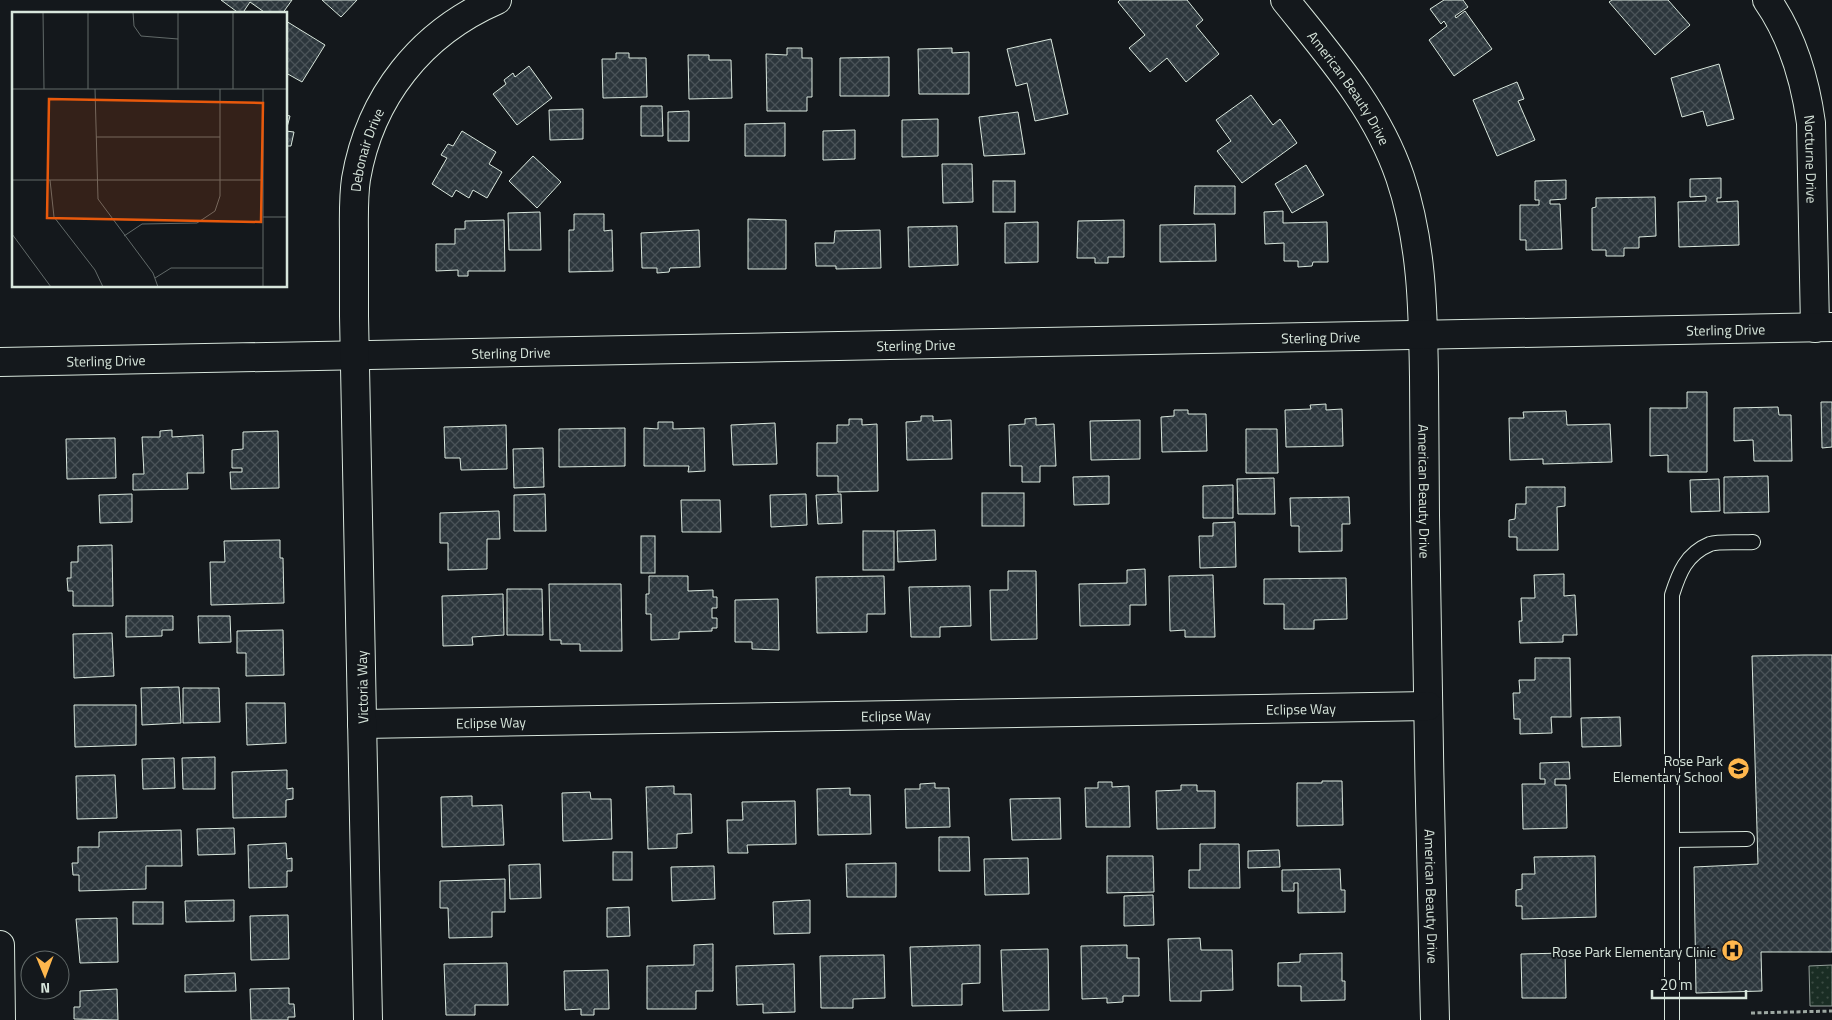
<svg xmlns="http://www.w3.org/2000/svg" width="1832" height="1020" font-family="'Titillium Web',sans-serif">
  <defs>
    <pattern id="park-dots" width="8" height="8" patternUnits="userSpaceOnUse" patternTransform="scale(1.25)"><rect width="8" height="8" fill="#1a2d24"/><path d="M2 2h.1M6 6h.1" fill="none" stroke="#3b4b43" stroke-width="1.8" stroke-linecap="round"/></pattern>
    <pattern id="building-cross-hatch" width="8" height="8" patternUnits="userSpaceOnUse" patternTransform="scale(1.25)"><rect width="8" height="8" fill="#2c363c"/><path d="M0 0l8 8M0 8l8-8" fill="none" stroke="#4a5358"/></pattern>
  </defs>
  <rect width="100%" height="100%" fill="#14181c"/>
  <path fill="url(#park-dots)" stroke="#939e99" d="M1832,965V1006H1810L1809,966Z"/>
  <g fill="url(#building-cross-hatch)" stroke="#d8e6dc">
    <path d="M221,0H292L282,14H267L250,2L242,14H240Z"/>
    <path d="M322,0H357L341,17Z"/>
    <path d="M1120,0H1187L1203,20L1196,26L1219,54L1186,82L1167,58L1150,72L1129,48L1145,35L1118,2Z"/>
    <path d="M1444,0H1463L1468,7L1455,16L1456,18L1465,11L1492,49L1454,76L1429,40L1447,26L1444,21L1441,24L1430,9Z"/>
    <path d="M1612,0H1668L1690,25L1655,55L1609,2Z"/>
    <path d="M286,21L325,45L302,82L286,73Z"/>
    <path d="M1051,39L1068,114L1035,121L1027,83L1016,86L1007,49Z"/>
    <path d="M787,48H802V58H812V97H807V111H767L766,54L787,55Z"/>
    <path d="M952,48V53L969,52V94H919L918,49Z"/>
    <path d="M616,53H629V58H646L647,97L603,98L602,59H616Z"/>
    <path d="M688,55H709V60H731L732,98L689,99Z"/>
    <path d="M889,57V96H840V58Z"/>
    <path d="M1719,64L1734,119L1707,126L1703,111L1682,117L1671,78Z"/>
    <path d="M529,66L552,98L517,125L493,94L506,84L504,80L513,73L515,77Z"/>
    <path d="M1517,82L1524,99L1518,101L1535,140L1497,156L1473,100Z"/>
    <path d="M1251,95L1273,125L1280,119L1297,143L1242,183L1217,151L1231,141L1216,120Z"/>
    <path d="M641,106H662L663,136H641Z"/>
    <path d="M583,109V139L550,140L549,110Z"/>
    <path d="M689,111V141H668V112Z"/>
    <path d="M1018,112L1025,154L984,156L979,117Z"/>
    <path d="M286,115L290,116L286,131L294,132L291,146H286Z"/>
    <path d="M938,119V156L902,157V120Z"/>
    <path d="M785,123V156H745V124Z"/>
    <path d="M855,130V159L823,160V131Z"/>
    <path d="M462,131L496,152L489,164L502,172L487,198L473,190L469,198L456,190L452,197L432,184L447,158L441,155L448,144L453,146Z"/>
    <path d="M533,156L561,182L537,208L509,181Z"/>
    <path d="M942,164H972L973,202L943,203Z"/>
    <path d="M1306,165L1324,195L1292,213L1275,184Z"/>
    <path d="M1721,178V198H1717V202L1738,201L1739,245L1679,247L1678,202L1706,201V196L1690,197V179Z"/>
    <path d="M1566,180V199L1550,200V204H1560L1562,249L1526,250V240H1520V205H1539V200H1535V181Z"/>
    <rect x="993" y="181" width="22" height="31"/>
    <path d="M1195,186H1235V214H1194Z"/>
    <path d="M1655,197L1656,236L1639,237V248H1624V256H1606V250H1592V208L1596,207V198Z"/>
    <path d="M1283,211V223L1327,222L1328,262H1313L1312,266L1298,267V261H1284V243L1265,244L1264,212Z"/>
    <path d="M540,212L541,250H509L508,213Z"/>
    <path d="M574,214H604V231L612,230L613,271L569,272V230H574Z"/>
    <path d="M748,219L786,220V269H748Z"/>
    <path d="M504,220L505,271H468V276H458V270L436,271V244H455V229H465V221Z"/>
    <path d="M1124,220V257H1108V263H1095V258H1077L1078,221Z"/>
    <path d="M1038,222V262L1005,263V223Z"/>
    <path d="M1215,224L1216,261L1160,262V225Z"/>
    <path d="M957,226L958,265L909,267L908,227Z"/>
    <path d="M699,230L700,267L670,268L669,272L657,273V268H642L641,233Z"/>
    <path d="M880,230L881,268L836,269V266H816L815,243H834L835,231Z"/>
    <path d="M1687,392H1707V472H1668V455L1650,456V408H1687Z"/>
    <path d="M1821,402H1832V447L1822,448Z"/>
    <path d="M1326,404V410L1342,409L1343,446L1286,447L1285,410L1311,409L1310,405Z"/>
    <path d="M1778,407L1779,415H1791L1792,461H1754L1753,440L1734,441V408Z"/>
    <path d="M1174,410H1188V414H1206L1207,451L1162,452L1161,417L1174,416Z"/>
    <path d="M1566,411L1567,425L1610,424L1612,462L1543,464V459L1510,460L1509,418H1524L1523,412Z"/>
    <path d="M921,416H933V421L951,420L952,459L907,460L906,422L921,421Z"/>
    <path d="M1036,418V425L1054,424L1056,466H1040V482H1022V466H1010L1009,425L1025,424V419Z"/>
    <path d="M849,419H862V425L877,424L878,491L838,492V476H817V443H837V425H849Z"/>
    <path d="M1140,420V459L1091,460L1090,421Z"/>
    <path d="M658,422H673V429L704,428L705,471L688,472L689,466H644V428L658,429Z"/>
    <path d="M775,423L777,464L733,465L731,425Z"/>
    <path d="M506,425L507,469L461,470L460,458H445L444,427Z"/>
    <path d="M625,428V466L559,467V429Z"/>
    <path d="M1246,429H1277L1278,473H1246Z"/>
    <path d="M172,430V437L203,435L204,473H187L188,489L133,490V474H144L142,437H160V431Z"/>
    <path d="M278,431L279,488L231,489L230,472H242V468H232V450L243,449V432Z"/>
    <path d="M115,438L116,478L67,479L66,439Z"/>
    <path d="M543,448L544,487L514,488L513,449Z"/>
    <path d="M1109,476V504L1074,505L1073,477Z"/>
    <path d="M1768,476L1769,512L1724,513V477Z"/>
    <path d="M1274,478L1275,514H1238L1237,479Z"/>
    <path d="M1719,479L1720,511L1691,512L1690,480Z"/>
    <path d="M1233,485V518H1203V486Z"/>
    <path d="M1526,487H1565V506L1557,507L1558,550H1517V537H1509V520L1515,519L1516,504H1526Z"/>
    <rect x="982" y="493" width="42" height="33"/>
    <path d="M132,494V522L100,523L99,495Z"/>
    <path d="M545,494L546,531H514V495Z"/>
    <path d="M806,494L807,525L771,527L770,495Z"/>
    <path d="M841,494L842,523L818,524L816,495Z"/>
    <path d="M1349,497L1350,524H1342V551L1299,552V526H1291L1290,498Z"/>
    <path d="M681,500H720L721,532H682Z"/>
    <path d="M499,511L500,539H487V569L448,570V543H440V513Z"/>
    <path d="M1235,522L1236,567L1200,568L1199,536H1213V523Z"/>
    <path d="M935,530L936,560L898,562L897,531Z"/>
    <rect x="863" y="531" width="31" height="39"/>
    <rect x="641" y="536" width="14" height="37"/>
    <path d="M280,540V558H283L284,603L211,605L210,562H225L224,541Z"/>
    <path d="M112,545L113,606H73V591H68L67,578H71V562H78V546Z"/>
    <path d="M1145,569L1146,605H1130V625L1080,626L1079,584L1127,583V570Z"/>
    <path d="M1008,571H1036L1037,639L991,640L990,590H1008Z"/>
    <path d="M1564,574V596L1575,595L1577,635H1563V642L1520,643L1519,621H1522L1521,598H1535L1534,575Z"/>
    <path d="M1213,575L1215,637H1185V630L1170,631L1169,576Z"/>
    <path d="M649,576H688V591L713,590V597H717V608H712V618H717V628H712V631L679,632V639L651,640V614H646V594H649Z"/>
    <path d="M884,576L885,614H867V632L817,633L816,577Z"/>
    <path d="M1346,578L1347,619L1314,620V629H1284V604H1264V579Z"/>
    <path d="M549,584H621L622,651H580V644H561V640H550Z"/>
    <path d="M970,586L971,626L940,627V637H911L909,587Z"/>
    <path d="M507,589H542L543,635H507Z"/>
    <path d="M503,594L504,635L472,637L473,645L443,646L442,596Z"/>
    <path d="M778,599L779,650L752,649V642H735V600Z"/>
    <path d="M126,616H173V630H162V636L126,637Z"/>
    <path d="M198,616H230L231,642L199,643Z"/>
    <path d="M283,630L284,675L246,676V653H237V631Z"/>
    <path d="M112,633L114,676L74,678L73,634Z"/>
    <path d="M1804,655H1832V952H1761L1762,991L1696,993L1694,867L1758,864L1752,656Z"/>
    <path d="M1535,658H1570L1571,717H1551L1552,733L1520,734V719H1514L1513,693H1520L1519,680H1535Z"/>
    <path d="M179,687L181,723L142,725L141,688Z"/>
    <path d="M183,688H219L220,722L183,723Z"/>
    <path d="M246,703H285L286,743L247,745Z"/>
    <path d="M74,705H136V745L75,747Z"/>
    <path d="M1620,717L1621,746L1582,747L1581,718Z"/>
    <path d="M215,757V789H183L182,758Z"/>
    <path d="M174,758L175,788L143,789L142,759Z"/>
    <path d="M1569,762L1570,779H1555V785H1566L1567,828L1523,829L1522,784H1545V779H1540V763Z"/>
    <path d="M287,770V789L293,788V799L286,800V817L233,818L232,772Z"/>
    <path d="M115,775L117,818L77,819L76,776Z"/>
    <path d="M1322,781H1342L1343,825L1297,826V783H1322Z"/>
    <path d="M1098,782H1112V787L1129,786L1130,827H1086L1085,788H1098Z"/>
    <path d="M935,783V788H949L950,827L906,828L905,789H920V784Z"/>
    <path d="M1181,785H1197V791H1215V828L1157,829L1156,791L1181,790Z"/>
    <path d="M674,786V794H691L692,833L677,834V848L648,849L646,787Z"/>
    <path d="M850,788V795H870L871,834L818,835L817,789Z"/>
    <path d="M590,792L591,799H611L612,839L563,841L562,793Z"/>
    <path d="M472,796V806L502,805L504,845L442,847L441,797Z"/>
    <path d="M1060,798L1061,839L1012,840L1010,799Z"/>
    <path d="M795,801L796,844L747,845L748,853H728L727,820H743L742,802Z"/>
    <path d="M234,828L235,854L198,855L197,829Z"/>
    <path d="M181,830L182,866H146V889L79,891V875H73L72,863H78V847H99V832Z"/>
    <path d="M939,837H969L970,871H939Z"/>
    <path d="M286,843L287,859L292,858V871H287V887L249,888L248,845Z"/>
    <path d="M1200,844H1239L1240,888H1189V870H1200Z"/>
    <path d="M1279,850L1280,867L1248,868V851Z"/>
    <rect x="613" y="852" width="19" height="28"/>
    <path d="M1107,856H1153L1154,892L1107,893Z"/>
    <path d="M1595,856L1596,917L1522,919V906H1516V890L1522,889V874H1535L1534,857Z"/>
    <path d="M1028,858L1029,894L985,895L984,859Z"/>
    <path d="M896,863V897H847L846,864Z"/>
    <path d="M540,864L541,898L510,899L509,865Z"/>
    <path d="M714,866L715,899L672,901L671,867Z"/>
    <path d="M1340,869L1341,890H1345V912L1298,913V883H1294V891H1282V870Z"/>
    <path d="M505,879V912H492V937L449,938L448,908H440V881Z"/>
    <path d="M1153,895L1154,925L1124,926V896Z"/>
    <path d="M234,900V921L186,922L185,901Z"/>
    <path d="M810,900V933L774,934L773,902Z"/>
    <rect x="133" y="902" width="30" height="22"/>
    <path d="M629,907L630,936L607,937V908Z"/>
    <path d="M288,915L289,959L251,960L250,916Z"/>
    <path d="M117,918L118,962L80,963L76,919Z"/>
    <path d="M1200,938L1201,950H1232L1233,990L1201,991V1001H1170L1168,939Z"/>
    <path d="M713,944V991H696V1009H647V966L694,965V945Z"/>
    <path d="M980,945V983L962,984V1005L912,1006L910,947Z"/>
    <path d="M1127,945V958H1139V996H1123V1002L1107,1003V998L1082,999L1081,946Z"/>
    <path d="M1048,949L1049,1010L1003,1011L1001,950Z"/>
    <path d="M1342,953V981H1345V1000L1301,1001V986H1278V963L1300,962V954Z"/>
    <path d="M1565,953L1566,998H1522L1521,954Z"/>
    <path d="M884,955L885,998L853,999V1008H821L820,956Z"/>
    <path d="M507,963L508,1005H475V1015H446L444,964Z"/>
    <path d="M794,964L795,1012L763,1013V1004L737,1005L736,966Z"/>
    <path d="M608,970L609,1009H594V1015H581V1009L565,1010L564,971Z"/>
    <path d="M235,973L236,991L185,992V975Z"/>
    <path d="M289,988V1004H294L295,1017H288V1020H251L250,989Z"/>
    <path d="M117,989L118,1020L74,1019V1007H80V991Z"/>
  </g>
  <g fill="none" stroke-linecap="round" stroke-linejoin="round">
    <defs>
      <g id="service">
        <path d="M1672,840L1747,839"/>
        <path d="M1672,1020V595C1679,573 1686,554 1710,544C1719,541 1742,543 1753,542"/>
      </g>
      <g id="minor">
        <path id="s1" d="M1285,0C1329,55 1377,109 1400,177C1422,242 1423,309 1424,377C1424,423 1425,469 1425,515C1427,683 1431,852 1435,1020"/>
        <path id="s2" d="M1767,0C1792,36 1805,79 1811,123L1815,328"/>
        <path id="s3" d="M0,362L1832,327"/>
        <path id="s4" d="M362,724L1428,706"/>
        <path d="M0,945L1,1020"/>
        <path id="s5" d="M368,1020L354,316C354,290 354,265 354,240C354,220 353,199 356,179C370,97 421,33 497,0"/>
      </g>
    </defs>
    <use href="#service" stroke="#d8e6dc" stroke-width="16"/>
    <use href="#minor" stroke="#d8e6dc" stroke-width="30"/>
    <path stroke="#9da8a2" stroke-width="3" stroke-dasharray="4 2.5" stroke-linecap="butt" d="M1751,1013L1832,1011"/>
    <use href="#service" stroke="#14181c" stroke-width="14"/>
    <use href="#minor" stroke="#14181c" stroke-width="28"/>
  </g>
  <defs>
    <symbol id="school-disc" viewBox="-11 -11 22 22"><circle r="9.5" fill="#ffb74d" stroke="#14181c"/><path d="M0-5L7-2L0 1L-7-2ZM-4 1L0 2.5L4 1V4Q0 6-4 4Z" fill="#111"/></symbol>
    <symbol id="hospital-disc" viewBox="-11 -11 22 22"><circle r="9.5" fill="#ffb74d" stroke="#14181c"/><path d="M-5-5h3v3.5h4V-5h3V5h-3V1.5h-4V5h-3Z" fill="#111"/></symbol>
  </defs>
  <g fill-rule="evenodd">
    <use href="#school-disc" x="1726" y="756" width="25" height="25"/>
    <use href="#hospital-disc" x="1720" y="938" width="25" height="25"/>
  </g>
  <g text-anchor="middle" dominant-baseline="central" stroke-width="4" stroke-linejoin="round" paint-order="stroke">
    <g font-size="14" fill="#d8e6dc" stroke="#14181c">
      <text stroke="none"><textPath href="#s1" startOffset="109">American Beauty Drive</textPath></text>
      <text stroke="none"><textPath href="#s5" startOffset="872">Debonair Drive</textPath></text>
      <text stroke="none"><textPath href="#s2" startOffset="168">Nocturne Drive</textPath></text>
      <text stroke="none"><textPath href="#s3" startOffset="1726">Sterling Drive</textPath></text>
      <text stroke="none"><textPath href="#s3" startOffset="1321">Sterling Drive</textPath></text>
      <text stroke="none"><textPath href="#s3" startOffset="916">Sterling Drive</textPath></text>
      <text stroke="none"><textPath href="#s3" startOffset="511">Sterling Drive</textPath></text>
      <text stroke="none"><textPath href="#s3" startOffset="106">Sterling Drive</textPath></text>
      <text stroke="none"><textPath href="#s1" startOffset="529">American Beauty Drive</textPath></text>
      <text transform="translate(362 687) rotate(-91)">Victoria Way</text>
      <text stroke="none"><textPath href="#s4" startOffset="939">Eclipse Way</textPath></text>
      <text stroke="none"><textPath href="#s4" startOffset="534">Eclipse Way</textPath></text>
      <text stroke="none"><textPath href="#s4" startOffset="129">Eclipse Way</textPath></text>
      <text stroke="none"><textPath href="#s1" startOffset="934">American Beauty Drive</textPath></text>
    </g>
    <g font-size="14" fill="#d8e6dc" stroke="#14181c" text-anchor="end">
      <text x="1723" y="760">Rose Park<tspan x="1723" dy="16">Elementary School</tspan></text>
      <text x="1716" y="951">Rose Park Elementary Clinic</text>
    </g>
  </g>
  <g transform="translate(12 12)">
    <rect width="275" height="275" fill="#14181c"/>
    <path fill="none" stroke="#626a69" stroke-width="1" d="M31,0L32,77M76,0V77M121,0L122,14L129,24L166,27M166,0V77M221,0V77M0,77H275M83,77L86,187L141,261L146,275M251,77V275M84,125H208M0,168H251M38,168L42,205L83,258L91,275M251,205H275M0,222L39,275M112,224L130,212L185,211L203,199L208,184V77M143,266L159,256H251"/>
    <path fill="#e8590c" fill-opacity="0.15" stroke="#e8590c" stroke-width="2.5" d="M37,87L251,91L249,210L35,206Z"/>
    <rect width="275" height="275" fill="none" stroke="#d8e6dc" stroke-width="2.5"/>
  </g>
  <g transform="translate(45 975) rotate(179)"><circle r="24" fill="#14181c" stroke="#626a69"/>
  <path d="M0-4L9 19L0 12L-9 19Z" fill="#ffb74d"/>
  <text y="-8" font-size="14" font-weight="bold" text-anchor="middle" fill="#d8e6dc">N</text>
  </g>
  <path d="M1652 990v8h94v-8" fill="none" stroke="#d8e6dc" stroke-width="2.5"/>
  <text x="1660" y="990" font-size="15" fill="#d8e6dc" stroke="#14181c" stroke-width="4" paint-order="stroke">20 m</text>
</svg>
